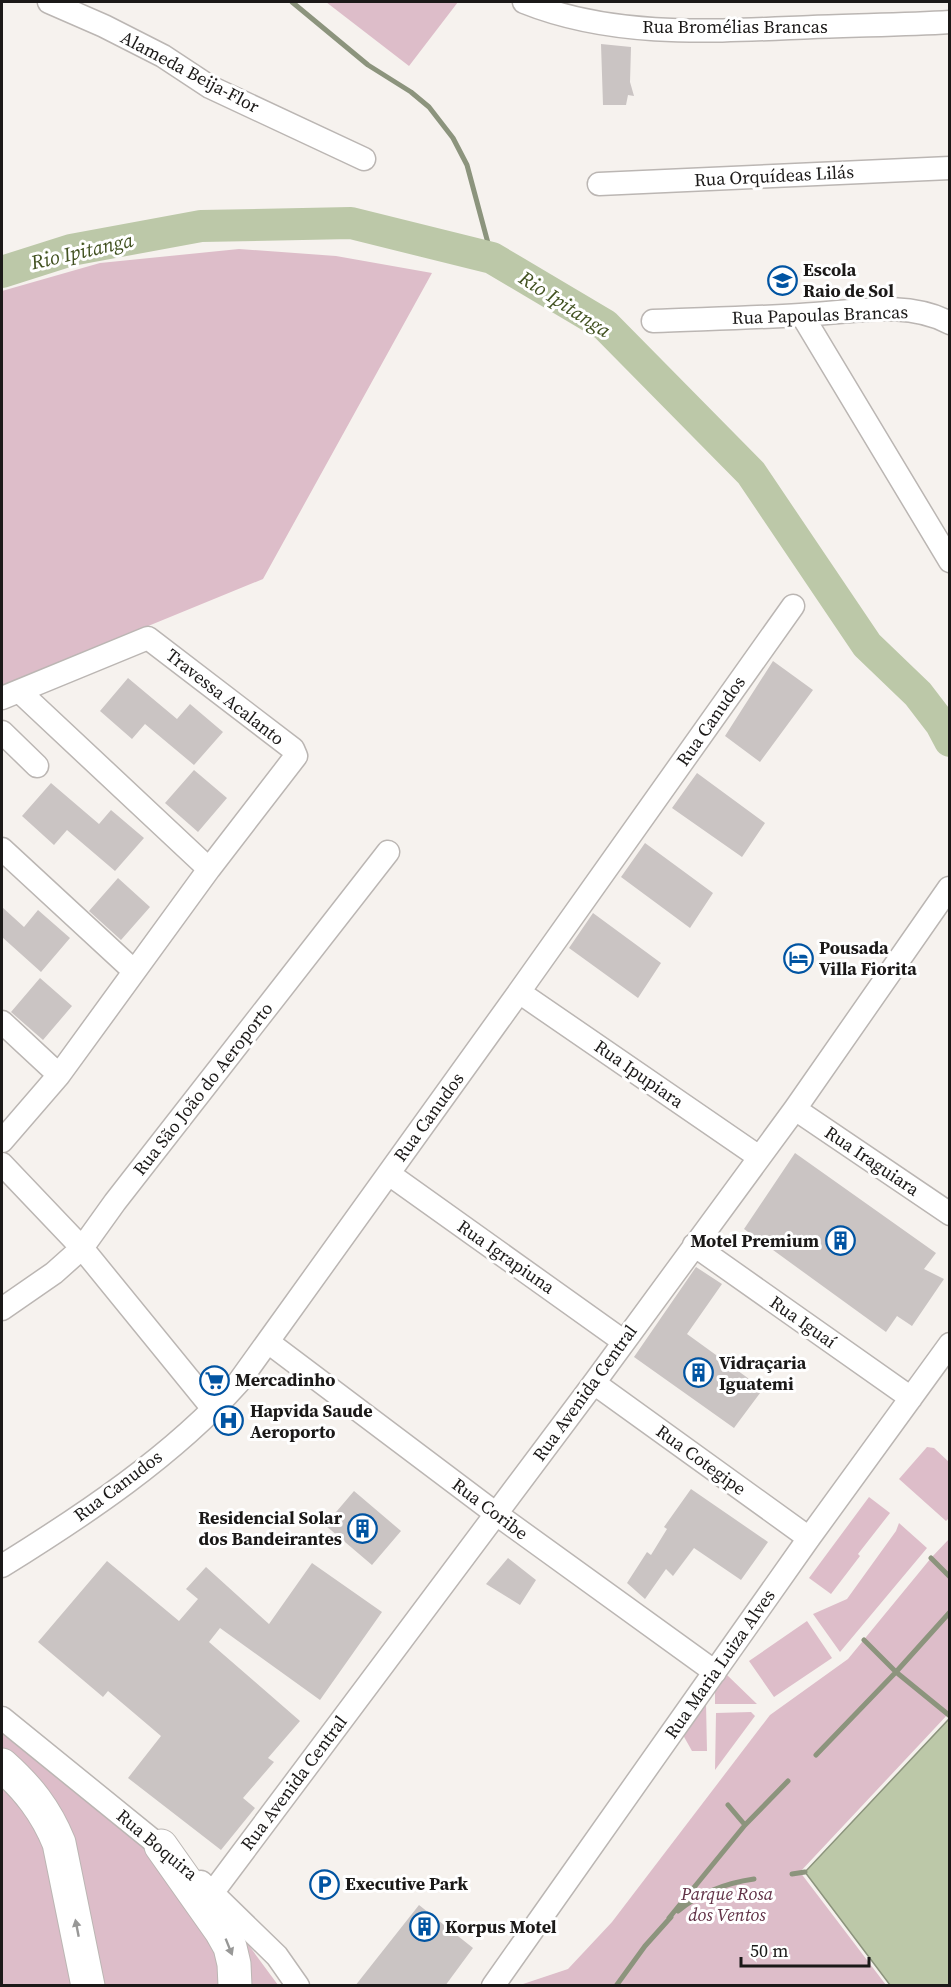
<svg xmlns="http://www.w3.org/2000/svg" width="951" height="1987" font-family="'Source Serif 4',serif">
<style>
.green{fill:#ddbdc9}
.water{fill:#bcc8a8;stroke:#8c947d;stroke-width:1.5}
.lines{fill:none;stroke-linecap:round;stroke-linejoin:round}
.stream{stroke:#8c947d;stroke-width:5}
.river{stroke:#bcc8a8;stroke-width:32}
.building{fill:#cac4c3}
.minor-casing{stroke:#bbb6b3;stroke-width:25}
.highway-casing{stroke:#bbb6b3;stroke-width:35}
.minor{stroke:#fff;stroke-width:22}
.highway{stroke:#fff;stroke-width:33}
.oneway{fill:#989897}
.labels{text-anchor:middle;stroke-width:6;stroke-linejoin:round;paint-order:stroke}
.street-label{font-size:18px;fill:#1b1918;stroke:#fff}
.poi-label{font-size:18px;font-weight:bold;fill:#1b1918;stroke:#fff;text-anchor:start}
.park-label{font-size:18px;font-style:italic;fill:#603045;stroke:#fff}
.water-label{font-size:20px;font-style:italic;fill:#415120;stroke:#fff}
</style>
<rect width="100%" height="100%" fill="#f6f2ee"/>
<!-- green -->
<path class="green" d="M326 2H458L409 66Z
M239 249 336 256 432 273 263 579 2 686V291L100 263Z
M927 1447 934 1448 949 1462V1518L946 1521 899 1479Z
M869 1497 890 1513 858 1554 860 1556 831 1594 809 1578Z
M899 1523 927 1548 840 1652 813 1614 847 1599 896 1531Z
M949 1539V1713L800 1872 886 1985H520L568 1969 612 1922 770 1715 848 1659 931 1558Z
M807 1621 832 1658 774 1697 749 1661Z
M727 1675 757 1704H715V1690Z
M706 1703 707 1751H692L683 1735Z
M751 1712 755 1716 715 1770 716 1713Z
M2 1729 146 1848 214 1936 223 1985H100L75 1861 2 1754Z
M2 1777 40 1822 80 1985H2Z
M239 1932 278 1985H242Z"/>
<!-- water -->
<path class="water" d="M949 1719V1985H890L805 1872Z"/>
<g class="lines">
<!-- stream -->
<path class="stream" d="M292 2 368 65 411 92 429 107 453 138 467 165 492 258
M931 1558 950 1577
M864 1640 896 1672 950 1716
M816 1755 896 1672 950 1612
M728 1805 745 1825
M792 1874 805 1872
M678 1911C700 1893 726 1883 754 1879
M669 1918 745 1825 788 1781
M616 1986 645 1946 671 1917"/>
<!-- river -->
<path class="river" d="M2 272 71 250 201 226 351 223 492 258 605 325 751 473 867 645 918 694 941 724 950 741"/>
</g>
<!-- building -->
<path class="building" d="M601 44 631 47 630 82 634 96 628 95 626 105H603Z
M773 661 813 690 760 762 725 736Z
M128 678 177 719 190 704 223 732 194 765 145 724 132 739 100 711Z
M194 770 227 798 198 832 165 803Z
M697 773 765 823 742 857 672 808Z
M51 783 99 824 111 810 144 838 115 871 67 830 54 845 22 816Z
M645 843 713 893 690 928 621 877Z
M118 878 150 907 121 940 89 911Z
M2 907 24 927 38 910 70 938 41 972 2 937Z
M593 913 661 963 638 998 569 948Z
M40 978 72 1006 43 1040 11 1012Z
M795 1153 936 1253 924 1269 944 1279 912 1326 897 1316 886 1332 744 1229Z
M696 1267 722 1284 687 1334 763 1389 734 1428 634 1357Z
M691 1489 768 1542 741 1580 694 1548 673 1576 666 1569 645 1599 627 1583 647 1552 651 1555 667 1529 664 1527Z
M354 1491 401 1531 372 1565 325 1525Z
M508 1558 536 1580 520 1605 486 1584Z
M107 1561 179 1621 198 1599 186 1589 206 1567 269 1624 312 1563 382 1612 320 1700 220 1628 209 1642 300 1721 268 1758 274 1762 243 1798 255 1808 221 1850 128 1778 161 1736 108 1691 103 1697 38 1642Z
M419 1905 473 1948 445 1986H355Z"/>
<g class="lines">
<defs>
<path id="minor" d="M49 2 104 26 163 56 210 87 364 159
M524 2C616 39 716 31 813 27 858 25 904 25 950 22
M599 184 950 168
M802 315 950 561
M653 321C702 319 751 318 800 315 849 313 905 299 950 323
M19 691 209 869
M2 698 148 638 293 749 296 756 209 869 59 1075 2 1141
M2 732 37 766
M2 849 134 971
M519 992 759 1157
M2 1022 59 1075
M795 1109 950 1214
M2 1164 82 1248 214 1410
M389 1174 623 1341
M694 1245 911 1398
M2 1309 54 1273 82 1248 115 1202 388 852
M268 1342 495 1513 715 1672
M594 1383 809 1538
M2 1566C84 1515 173 1456 238 1383L519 992 793 606
M2 1718 172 1856
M201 1882 277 1956 298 1986
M213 1892 594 1383 795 1109 949 888
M493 1986 809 1538 950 1344"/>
<path id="highway" d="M2 1765C28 1788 46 1811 59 1843L88 1986
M161 1846 221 1931 230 1947 234 1964 235 1986"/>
</defs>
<!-- minor casing -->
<use href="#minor" class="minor-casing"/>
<!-- highway casing -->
<use href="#highway" class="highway-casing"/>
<!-- minor -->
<use href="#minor" class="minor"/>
<!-- highway -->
<use href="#highway" class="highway"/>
</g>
<!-- one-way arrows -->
<defs><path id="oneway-solid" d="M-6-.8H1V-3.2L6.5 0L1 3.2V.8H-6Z" transform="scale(1.5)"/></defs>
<g class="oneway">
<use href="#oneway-solid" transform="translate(77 1928) rotate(-101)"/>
<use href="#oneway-solid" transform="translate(229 1947) rotate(68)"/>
</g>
<!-- icons -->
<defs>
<symbol id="school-ring" viewBox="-11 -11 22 22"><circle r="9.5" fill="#fff" stroke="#0154a2" stroke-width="1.5"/><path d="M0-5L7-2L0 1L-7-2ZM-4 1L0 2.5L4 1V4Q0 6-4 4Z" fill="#0154a2"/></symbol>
<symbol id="hotel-ring" viewBox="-11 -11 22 22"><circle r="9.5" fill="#fff" stroke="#0154a2" stroke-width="1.5"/><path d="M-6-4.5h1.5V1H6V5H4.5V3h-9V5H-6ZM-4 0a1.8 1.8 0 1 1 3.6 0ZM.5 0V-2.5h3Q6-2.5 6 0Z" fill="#0154a2"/></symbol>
<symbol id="building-ring" viewBox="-11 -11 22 22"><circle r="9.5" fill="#fff" stroke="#0154a2" stroke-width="1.5"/><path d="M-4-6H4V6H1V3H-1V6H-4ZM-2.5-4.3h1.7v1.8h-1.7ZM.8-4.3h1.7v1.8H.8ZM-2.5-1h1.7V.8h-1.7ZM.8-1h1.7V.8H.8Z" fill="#0154a2"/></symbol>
<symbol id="supermarket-ring" viewBox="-11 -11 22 22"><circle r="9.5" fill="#fff" stroke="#0154a2" stroke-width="1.5"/><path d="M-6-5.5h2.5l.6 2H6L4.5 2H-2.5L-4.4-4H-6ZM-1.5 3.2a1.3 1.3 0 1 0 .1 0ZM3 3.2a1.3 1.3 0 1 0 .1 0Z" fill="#0154a2"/></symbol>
<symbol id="hospital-ring" viewBox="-11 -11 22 22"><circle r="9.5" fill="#fff" stroke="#0154a2" stroke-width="1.5"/><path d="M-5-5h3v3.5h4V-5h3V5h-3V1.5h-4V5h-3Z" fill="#0154a2"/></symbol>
<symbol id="parking-ring" viewBox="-11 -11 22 22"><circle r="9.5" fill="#fff" stroke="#0154a2" stroke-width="1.5"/><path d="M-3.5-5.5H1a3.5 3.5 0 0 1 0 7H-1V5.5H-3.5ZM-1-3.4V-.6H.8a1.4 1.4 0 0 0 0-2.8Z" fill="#0154a2"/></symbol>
</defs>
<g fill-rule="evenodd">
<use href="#school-ring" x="766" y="264" width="33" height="33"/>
<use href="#hotel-ring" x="782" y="942" width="33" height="33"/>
<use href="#building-ring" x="824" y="1224" width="33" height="33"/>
<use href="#building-ring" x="682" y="1356" width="33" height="33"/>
<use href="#supermarket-ring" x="198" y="1364" width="33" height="33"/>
<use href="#hospital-ring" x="212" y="1404" width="33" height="33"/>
<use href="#building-ring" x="346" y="1512" width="33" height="33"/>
<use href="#parking-ring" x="308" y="1868" width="33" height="33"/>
<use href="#building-ring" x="408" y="1910" width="33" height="33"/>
</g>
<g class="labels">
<!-- street labels -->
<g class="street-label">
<text x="735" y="33">Rua Bromélias Brancas</text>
<text transform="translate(190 72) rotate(28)" y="6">Alameda Beija-Flor</text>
<text transform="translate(774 176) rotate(-3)" y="6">Rua Orquídeas Lilás</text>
<text transform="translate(820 315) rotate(-2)" y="6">Rua Papoulas Brancas</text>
<text transform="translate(225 697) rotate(38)" y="6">Travessa Acalanto</text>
<text transform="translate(711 721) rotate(-55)" y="6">Rua Canudos</text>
<text transform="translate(639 1074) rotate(35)" y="6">Rua Ipupiara</text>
<text transform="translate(203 1089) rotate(-52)" y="6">Rua São João do Aeroporto</text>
<text transform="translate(429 1117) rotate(-54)" y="6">Rua Canudos</text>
<text transform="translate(872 1161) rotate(34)" y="6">Rua Iraguiara</text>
<text transform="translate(506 1257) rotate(35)" y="6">Rua Igrapiuna</text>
<text transform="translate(803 1322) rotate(35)" y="6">Rua Iguaí</text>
<text transform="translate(585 1393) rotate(-54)" y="6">Rua Avenida Central</text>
<text transform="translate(701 1460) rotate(36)" y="6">Rua Cotegipe</text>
<text transform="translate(118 1486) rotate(-37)" y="6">Rua Canudos</text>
<text transform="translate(490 1509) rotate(37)" y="6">Rua Coribe</text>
<text transform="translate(720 1664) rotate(-55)" y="6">Rua Maria Luiza Alves</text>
<text transform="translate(294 1783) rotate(-53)" y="6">Rua Avenida Central</text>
<text transform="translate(157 1845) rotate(40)" y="6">Rua Boquira</text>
</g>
<!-- poi labels -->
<g class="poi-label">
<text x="803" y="276">Escola<tspan x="803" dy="21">Raio de Sol</tspan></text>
<text x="819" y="954">Pousada<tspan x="819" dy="21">Villa Fiorita</tspan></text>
<text x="819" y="1247" text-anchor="end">Motel Premium</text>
<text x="719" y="1369">Vidraçaria<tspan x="719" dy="21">Iguatemi</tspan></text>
<text x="235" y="1386">Mercadinho</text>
<text x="250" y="1417">Hapvida Saude<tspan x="250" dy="21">Aeroporto</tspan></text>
<text x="342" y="1524" text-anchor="end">Residencial Solar<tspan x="342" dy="21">dos Bandeirantes</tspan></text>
<text x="345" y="1890">Executive Park</text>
<text x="445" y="1933">Korpus Motel</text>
</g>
<!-- park labels -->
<g class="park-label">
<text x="727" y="1900">Parque Rosa<tspan x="727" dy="21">dos Ventos</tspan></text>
</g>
<!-- water labels -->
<g class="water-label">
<text transform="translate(82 251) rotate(-13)" y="7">Rio Ipitanga</text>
<text transform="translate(565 304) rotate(33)" y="7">Rio Ipitanga</text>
</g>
</g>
<!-- border -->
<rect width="951" height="1987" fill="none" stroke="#1b1918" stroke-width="6"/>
<!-- scale -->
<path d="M741 1957v9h128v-9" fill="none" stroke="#1b1918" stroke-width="3"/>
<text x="750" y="1957" font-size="18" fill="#1b1918" stroke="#ffffff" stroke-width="4.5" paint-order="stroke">50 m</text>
</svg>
